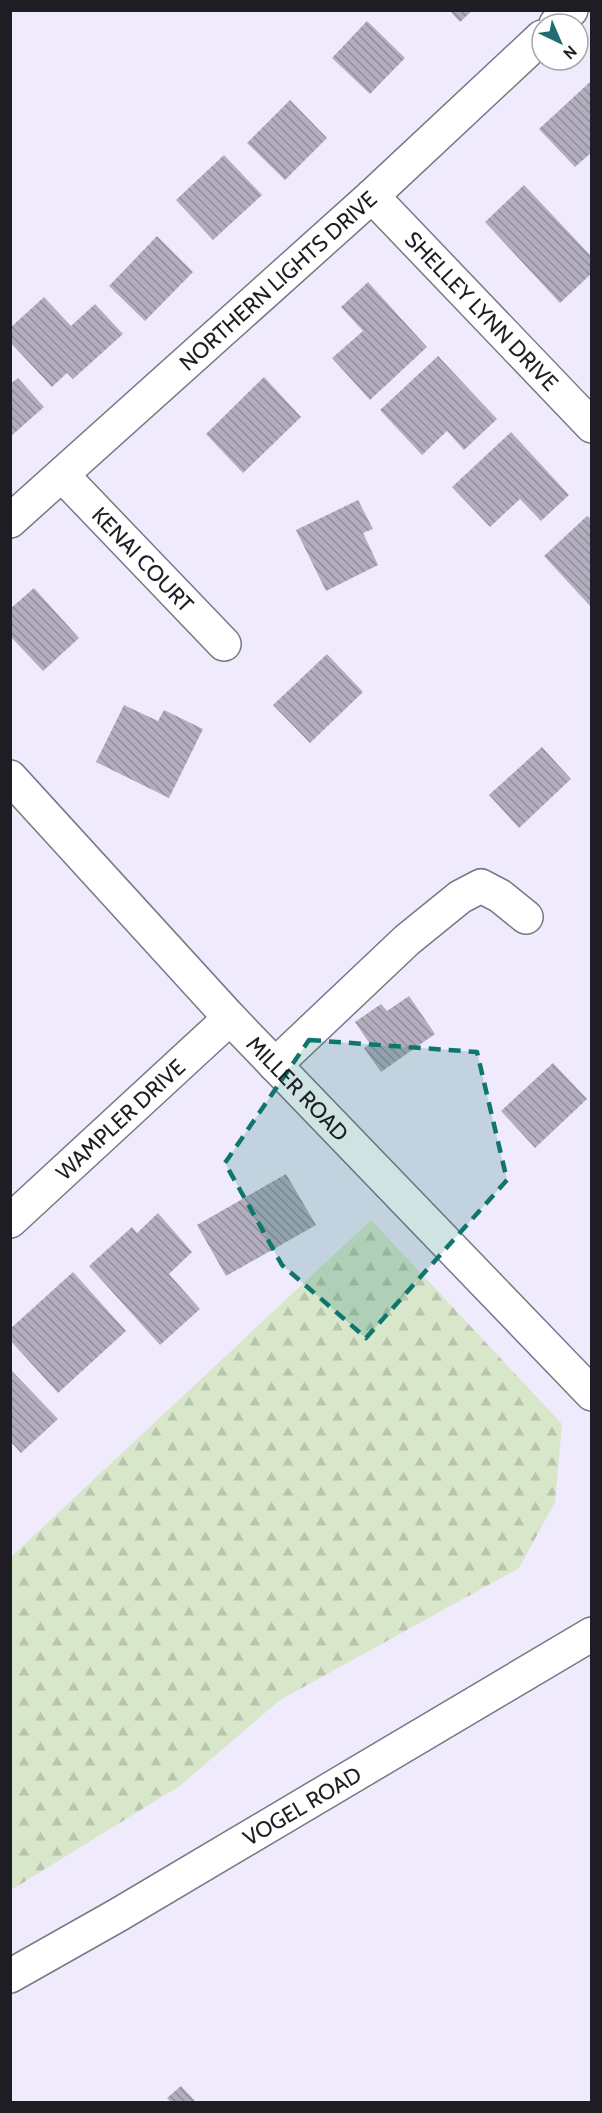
<svg xmlns="http://www.w3.org/2000/svg" width="602" height="2113" font-family="Cabin,sans-serif">
<style>
.forest{fill:url(#forest-firs)}
.building{fill:url(#building-back-hatch)}
.lines{fill:none;stroke-linecap:round;stroke-linejoin:round}
.minor-casing{stroke:#7b7787;stroke-width:36}
.major-casing{stroke:#7b7787;stroke-width:36}
.minor{stroke:#fff;stroke-width:33}
.major{stroke:#fff;stroke-width:33}
.marked{fill:#0f766e;fill-opacity:0.2;stroke:#0f766e;stroke-width:4.5;stroke-dasharray:12 8;stroke-linejoin:round}
.labels{text-anchor:middle;stroke-width:6;stroke-linejoin:round;paint-order:stroke}
.street-label{font-size:22px;fill:#1e1d23;stroke:#fff}
</style>
<defs>
<pattern id="forest-firs" width="22" height="20" patternUnits="userSpaceOnUse" patternTransform="scale(1.5)"><rect width="22" height="20" fill="#d8e6c9"/><path d="M5 1l3.5 6h-7zM16 11l3.5 6h-7z" fill="#b9c5ac"/></pattern>
<pattern id="building-back-hatch" width="6" height="6" patternUnits="userSpaceOnUse" patternTransform="scale(1.5)"><rect width="6" height="6" fill="#b3aebf"/><path d="M-1 5l2 2M0 0l6 6M5-1l2 2" fill="none" stroke="#918d9b"/></pattern>
</defs>
<rect width="100%" height="100%" fill="#efeafc"/>
<!-- forest -->
<path class="forest" d="M371 1220 562 1424 555 1502 519 1568 280 1700 181 1785 11 1890V1557Z"/>
<!-- building -->
<path class="building" d="M449 10H473L460 22Z
M367 21 405 58 370 94 332 58Z
M590 82 592 152 575 167 539 129Z
M290 100 327 138 285 180 247 143Z
M224 155 262 195 213 240 176 200Z
M524 185 592 257V273L560 303 485 222Z
M157 236 193 272 145 321 109 286Z
M368 282 427 347 370 400 332 358 363 331 341 307Z
M44 297 71 326 95 304 123 334 73 379 67 373 52 387 10 342V328Z
M438 356 497 419 464 450 447 431 422 455 380 410Z
M264 377 301 417 243 473 206 434Z
M18 378 44 407 10 437V384Z
M511 432 569 495 541 521 520 499 490 527 452 487Z
M358 500 373 529 363 533 378 565 326 591 296 530Z
M587 516 592 520V608L544 556Z
M34 588 79 638 43 671 10 636V609Z
M327 654 363 692 310 743 273 705Z
M124 705 158 721 164 710 203 729 169 798 96 762Z
M542 747 571 779 519 828 489 795Z
M409 996 435 1034 381 1072 364 1048 370 1044 355 1022 381 1004 387 1011Z
M553 1063 587 1099 535 1148 501 1111Z
M286 1174 316 1225 226 1276 197 1225Z
M158 1213 192 1252 169 1274 200 1309 160 1345 89 1266 132 1227 137 1233Z
M73 1272 126 1331 58 1393 10 1340V1329Z
M10 1369 58 1419 21 1453 10 1441Z
M181 2086 196 2102H171L167 2098Z"/>
<g class="lines">
<defs>
<g id="minor">
<path d="M556 24 571 10"/>
<path id="s1" d="M372 196 592 426"/>
<path id="s2" d="M62 475 224 644"/>
<path id="s3" d="M10 521 372 196 542 37"/>
<path id="s4" d="M10 777 230 1018 592 1394"/>
<path d="M275 1065 407 940 460 897 481 886 500 896 526 917"/>
<path id="s5" d="M10 1221 230 1018"/>
</g>
<g id="major">
<path id="s6" d="M10 1976 118 1915 592 1634"/>
</g>
</defs>
<!-- minor casing -->
<use href="#minor" class="minor-casing"/>
<!-- major casing -->
<use href="#major" class="major-casing"/>
<!-- minor -->
<use href="#minor" class="minor"/>
<!-- major -->
<use href="#major" class="major"/>
</g>
<!-- marked area -->
<path class="marked" d="M309 1040 477 1052 507 1180 366 1338 282 1265 225 1163Z"/>
<g class="labels">
<!-- street labels -->
<g class="street-label">
<text dy="8" stroke="none"><textPath href="#s3" startOffset="360">NORTHERN LIGHTS DRIVE</textPath></text>
<text dy="8" stroke="none"><textPath href="#s1" startOffset="159">SHELLEY LYNN DRIVE</textPath></text>
<text dy="8" stroke="none"><textPath href="#s2" startOffset="117">KENAI COURT</textPath></text>
<text dy="8" stroke="none"><textPath href="#s4" startOffset="424">MILLER ROAD</textPath></text>
<text dy="8" stroke="none"><textPath href="#s5" startOffset="150">WAMPLER DRIVE</textPath></text>
<text dy="8" stroke="none"><textPath href="#s6" startOffset="338">VOGEL ROAD</textPath></text>
</g>
</g>
<!-- border -->
<rect width="602" height="2113" fill="none" stroke="#1e1d23" stroke-width="24"/>
<!-- north arrow -->
<g transform="translate(560 42) rotate(136)"><circle r="28" fill="#ffffff" stroke="#a5a5a7" stroke-width="1.5"/>
<path d="M0-4.5L10 22L0 15L-10 22Z" fill="#206c70"/>
<text y="-9" font-size="16" font-weight="bold" text-anchor="middle" fill="#1e1d23">N</text>
</g>
</svg>
